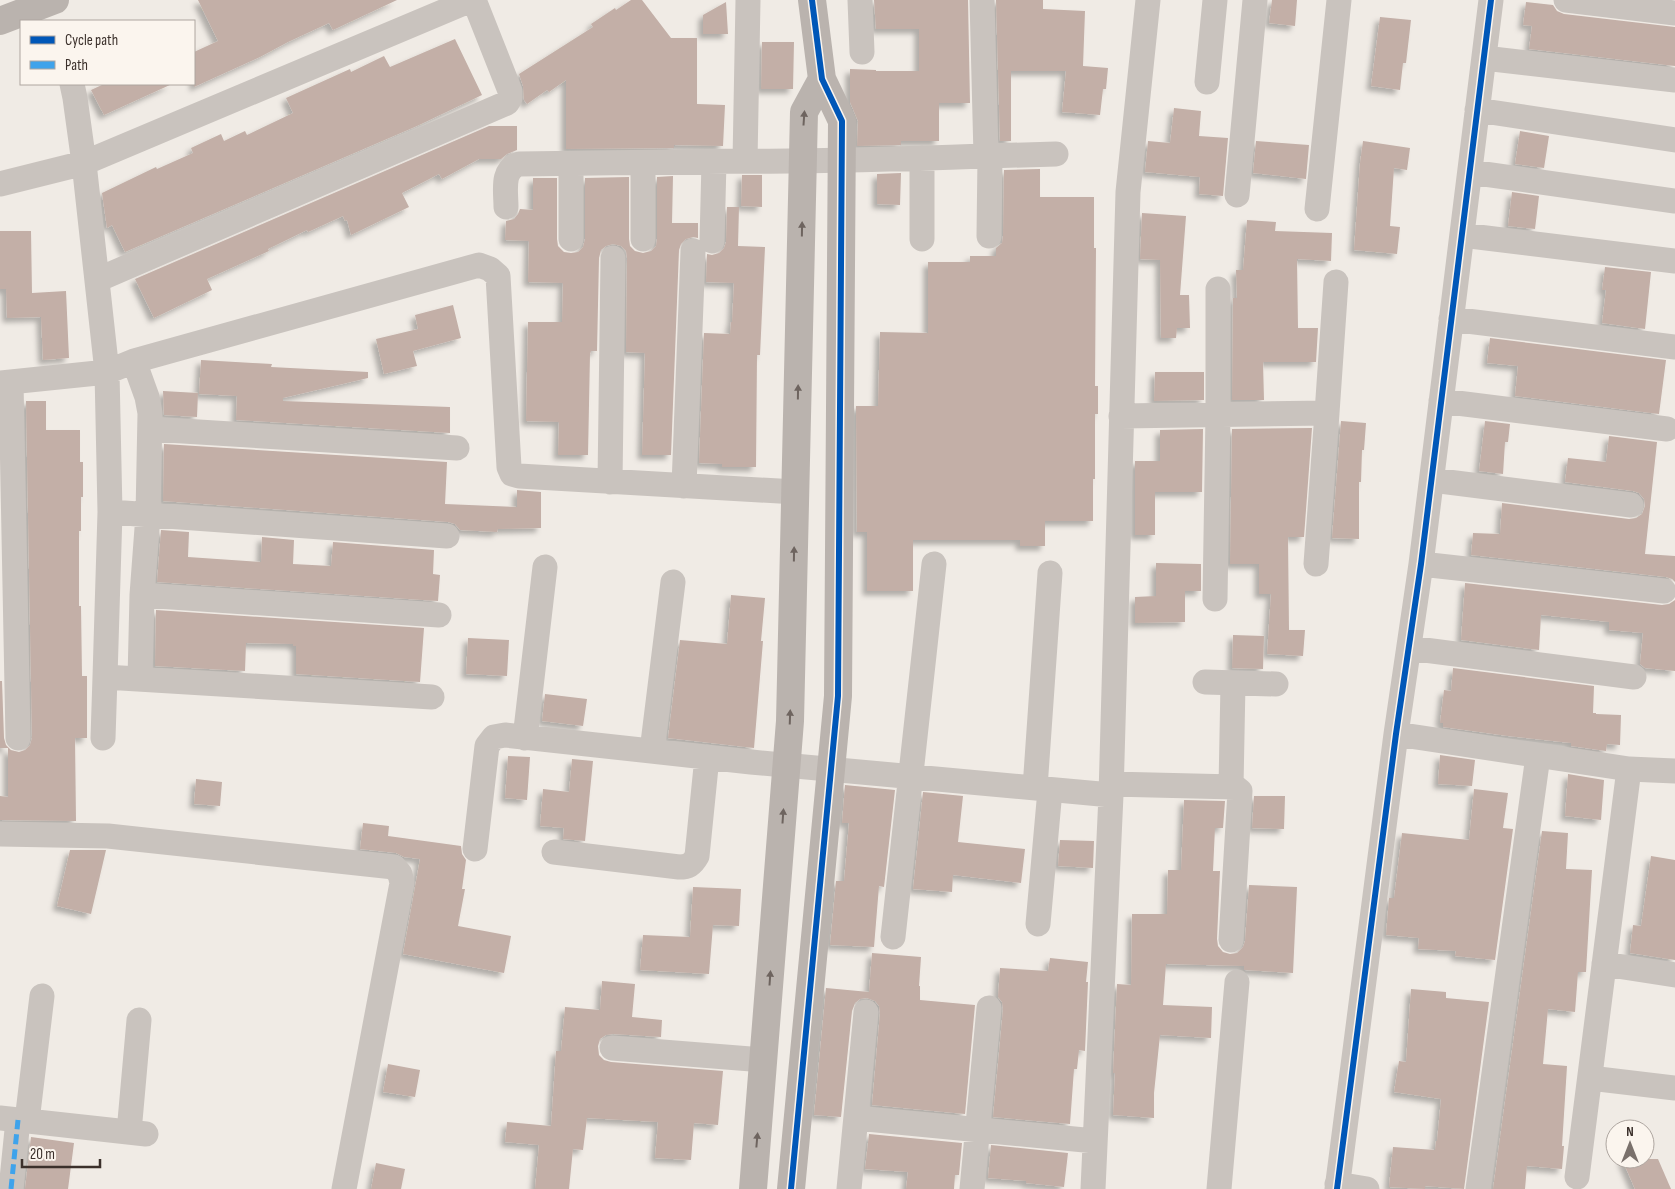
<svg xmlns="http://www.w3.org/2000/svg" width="1675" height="1189" font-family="'Sofia Sans Condensed',sans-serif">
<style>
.building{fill:#c3afa7;filter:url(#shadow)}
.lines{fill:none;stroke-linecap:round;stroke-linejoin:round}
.street{stroke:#c9c3be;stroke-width:25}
.secondary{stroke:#bab3ae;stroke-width:28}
.quiet{stroke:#3fa3eb;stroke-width:5;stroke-dasharray:10 5;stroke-linecap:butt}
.cycleway-casing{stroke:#fbf5ee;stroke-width:9}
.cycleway{stroke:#0057b8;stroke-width:6}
.oneway{fill:#6e645f}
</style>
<defs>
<filter id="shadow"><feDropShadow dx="-4.5" dy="4.5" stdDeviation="2.5" flood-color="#0004"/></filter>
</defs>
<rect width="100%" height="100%" fill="#f0ebe5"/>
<!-- building -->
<path class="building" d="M198 0H397L333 30 329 23 288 42 260 57 194 87V52L218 41Z
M631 0H642L671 38H697V104L725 105 723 146 674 145V148L566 149V80L549 92 547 90 527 104 524 100 523 86 519 74 593 27 591 24 615 8 616 10Z
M874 0H968L970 103H939V141H901V145L857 146 858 121 850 102V69L876 70V71H919V29H876Z
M996 0H1043V9L1085 11 1083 66 1108 68 1106 89H1103L1100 115 1062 112 1066 71H1011V141H1000Z
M1272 0H1297L1295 26 1269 23Z
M726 2 728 34H703V15Z
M1526 2 1553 5 1557 11 1564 14 1675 27V66L1529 49 1532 26 1523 25Z
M1380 17 1411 20 1406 63H1403L1400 90 1371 86Z
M455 39 482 95 417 126 125 252 112 225 107 228 102 193 156 167 157 169 193 153 191 148 221 134 224 141 245 131 247 135 293 113 286 98 350 69 351 72 384 56 390 67Z
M762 42H794L793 89H761Z
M104 84H172L104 115 91 90Z
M1174 108 1201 111 1199 136 1228 138 1223 196 1199 194 1200 177 1145 172 1148 141 1170 143Z
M489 126H517V150L507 154 501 159H479L442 179 439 174 402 193 409 207 351 235 347 220 345 221 343 216 308 232 307 230 268 249 269 251 207 279 212 290 154 318 135 279Z
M1520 131 1549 136 1544 168 1515 164Z
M1256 141 1309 145 1306 179 1253 173Z
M1363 141 1410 148 1407 170 1394 168 1390 226 1400 227 1397 254 1354 250 1360 163Z
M1040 169V197H1094V248H1096L1095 386H1098V414H1095V479H1093V521H1045V546H1020V540H913V591H867V532H857L856 406H878L880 332 928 333V262H970V256H996V248L1002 243 1003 236 1004 170Z
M901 173 900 205 877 204V174Z
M742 175H762V207L741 206Z
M673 176 672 223H698V238L693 237 686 239 681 244 679 250 671 455H642L645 353 626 352 627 258 626 251 621 246 613 244 606 246 601 250 599 258 597 351H591L590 354 588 455H558L559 422 526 421 528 322H562L563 283 528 282 529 241 505 240 506 221 514 219 518 214 520 209 533 210V178H557V239L558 246 564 252 571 253 578 252 583 247 585 239V178L629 177V239L630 246 635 251 643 253 651 251 656 246 657 239V177Z
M1512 192 1539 196 1535 229 1508 226Z
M727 207H739L738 246 765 247 760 355H757L756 467H722V464L699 463 704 333 730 334 731 322H732L734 283 706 282 707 254 712 255 719 253 724 248 726 242Z
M1142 213 1186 216 1180 295H1189L1190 328H1177L1176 338H1161L1160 260 1140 259Z
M1247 220 1276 222 1275 231 1332 233 1331 261 1297 259 1298 328H1318L1316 362H1263L1264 400H1232L1233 298H1237L1236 270H1243Z
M0 231H31L32 293 66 291 69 358 43 360 41 317 7 318 6 289H0Z
M1605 267 1651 272 1645 329 1602 323 1606 290H1602Z
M453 305 461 338 413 351 417 366 384 374 376 339 418 329 415 315Z
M1490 338 1666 360 1659 414 1515 396 1518 366 1487 363Z
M201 360 272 364 271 367 368 372V378L283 398V401L450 407V433L236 420 237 396 199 394Z
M1155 372H1204V400L1154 401Z
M163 391 198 393 197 417 164 415Z
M26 401H46V430H80V462H83V497H81V531H79V606H81L82 676H87V738H75L76 821 0 820V796L8 797V748H0V681H2L4 738 6 745 11 750 19 752 25 750 30 745 32 738Z
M1341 421 1366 423 1364 450H1362L1361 482H1359V539L1332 538Z
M1485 421 1510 424 1508 442H1505L1503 474 1479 471Z
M1312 428 1304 537H1288L1289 630H1305L1303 656 1267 654 1271 594H1259V564H1230L1232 429Z
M1203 429 1202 492H1155V535H1135V461H1160V430Z
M1609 436 1657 442 1645 554 1675 556V582L1672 579 1666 577 1471 555 1473 533 1500 534 1502 503 1629 519 1636 518 1642 514 1645 506 1644 499 1639 493 1633 491 1565 482 1568 458 1606 462Z
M164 444 447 462 445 504 517 507V490L541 492V528L498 529 497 532 460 530 455 524 448 522 163 501Z
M161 530 189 532 188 557 261 562 262 537 294 540 293 564 331 566 333 542 434 550 433 574 440 575 438 601 157 582Z
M1156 563 1201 564V591H1185V622L1135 623V597L1156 596Z
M1465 583 1662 605 1669 604 1675 600V671L1645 668 1640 664 1643 633 1609 630V622L1541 615 1539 650 1461 640Z
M731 595 765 598 761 641H763L754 748 668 738 680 640 727 644Z
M156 610 424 628 420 682 296 674V646H293V644L246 643 245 671 155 666Z
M1233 635 1264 636 1263 669 1232 668Z
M468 638 509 640 507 676 466 674Z
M1453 668 1594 686 1593 713H1596V714L1621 715 1620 745 1607 744 1606 751 1571 746V743L1508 736 1443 727V723H1440L1444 690 1451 691Z
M545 694 587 699 583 726 542 721Z
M1440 755 1475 760 1472 786 1438 784Z
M508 756 530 757 527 800 505 798Z
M572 759 593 761 585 841 563 839 564 828 540 826 543 789 569 792Z
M1568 774 1604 780 1601 820 1565 816Z
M196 779 222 782 220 806 194 804Z
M845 785 895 790 884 887 879 886 874 947 830 945 836 881H844L849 823H842Z
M1474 789 1508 793 1503 828 1513 829 1495 960 1455 956 1456 951 1418 949 1419 938 1386 935 1389 898H1394L1402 833 1469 840Z
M923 792 963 796 958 842 1025 849 1021 883 953 875 952 892 913 889Z
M1254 796H1285L1284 829 1252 828Z
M1184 800 1225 801 1223 828H1215L1213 871H1220L1217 939 1218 946 1223 952 1230 954 1237 953 1243 947 1245 941 1249 885 1297 887 1293 973 1245 970H1244V966L1166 964 1163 1005 1212 1007 1211 1038 1160 1035 1154 1093V1118L1113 1115 1115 1073H1113L1117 984 1131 985 1132 914H1167L1168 870H1181Z
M363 823 389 826 388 836 461 846 462 854 466 860 462 889H465L458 926 511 936 504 973 403 954 420 859 404 857 396 853 360 849Z
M1542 831 1568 833 1566 869 1592 870 1586 972H1578L1575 1012 1548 1009 1543 1064 1567 1066 1562 1146H1564L1562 1169 1527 1166 1525 1189H1493Z
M1060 840 1094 841 1093 868 1058 866Z
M70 850H106L91 914 57 906Z
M1651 856 1675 860V960L1630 953 1633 925 1641 926Z
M693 887 741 889 739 926 713 925 709 974 640 970 643 935 690 937Z
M872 953 921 957 919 986H920V1000L975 1005 965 1114 872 1105 880 1013 879 1006 875 1001 867 998 860 999 855 1003 852 1011 841 1117 814 1115 826 988 869 992Z
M1050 958 1088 962 1086 982H1088L1085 1051 1079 1050 1077 1069H1074L1070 1124 993 1117 1003 1009 1002 1002 998 997 1000 968 1048 971Z
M602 981 635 984 632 1017 662 1020 661 1037 613 1034 606 1035 600 1039 598 1046 599 1055 604 1060 611 1062 723 1071 718 1125 694 1123 691 1160 655 1158 658 1122 587 1118 583 1150 573 1149 569 1189H535L539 1145 505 1142 507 1122 551 1126 556 1051H561L565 1007 600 1010Z
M1411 989 1446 992V998L1489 1002 1464 1189 1425 1186V1189L1389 1187 1393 1147 1435 1150 1436 1141H1437L1441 1099 1394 1092 1399 1061 1406 1062Z
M388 1064 420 1070 415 1097 383 1092Z
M869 1134 962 1143 959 1175H955L954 1189H906L908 1172 865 1169Z
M31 1137 74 1143 68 1189H25Z
M991 1145 1068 1153 1064 1187 1026 1183V1181L988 1178Z
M1622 1159H1658L1671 1189H1635Z
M376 1163 405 1169 401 1189H371Z"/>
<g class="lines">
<!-- street -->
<path class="street" d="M748 0 745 161C825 162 905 159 986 156L982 0
M860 0 862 52
M1566 0 1675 13
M1484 58 1675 80
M1207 82 1215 0
M72 84 75 98 84 163 107 372 110 512 105 677 432 697
M1477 110 1675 140
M986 156 1056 154
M571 164V239
M1470 172 1675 201
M0 184 84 163 471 0
M1237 195 1255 0
M506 207C506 191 501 170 519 164L745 161
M1317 209 1339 0
M1462 235 1675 261
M989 236 990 156
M643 239V163
M922 239V158
M712 241 714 162
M97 280 507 103 510 98V91L474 0
M1451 319 1675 347
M134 361 147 397 150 413 148 515 142 595 140 679
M11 382 18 738
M0 383 107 372 134 361 479 265 490 269 498 276 509 467 512 474 519 476 796 492
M1441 401 1667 429
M1327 413 1336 282
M1121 416 1327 413 1316 564
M150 429 457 448
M1432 480 1631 505
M610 482 613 258
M684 486 693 251
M110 512 447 536
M1421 564 1664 591
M142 595 439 615
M1215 599 1218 414V289
M1409 648 1634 677
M1205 682 1276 684
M1396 734 1629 769 1577 1177
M103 738 105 677
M525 738 545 567
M652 751 673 582
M1629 769 1675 771
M1111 784 1235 787 1240 791 1231 940
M1231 787 1233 683
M1035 788 1050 573
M0 834 108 836 394 867 400 874 402 883 344 1189
M475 849 487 746 494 737 505 735 751 762 1111 795
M554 852 679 867C688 867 692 865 697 856L707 757
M1038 924 1050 790
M893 937 934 564
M1604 964 1675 975
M612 1048 764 1060
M1590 1078 1675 1088
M0 1118 146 1134
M856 1118 1095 1141
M27 1121 42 996
M129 1132 139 1020
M1337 1184 1367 1189
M11 1189 18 1120
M849 1189 866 1012
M972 1189 989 1008
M1093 1189 1111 795 1128 192 1148 0
M1219 1189 1237 982
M1337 1189 1396 734 1421 564 1491 0
M1478 1189 1538 756"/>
<!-- secondary -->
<path class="secondary" d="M0 21 55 0
M753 1189 790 721 804 112 822 79
M791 1189 838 696 842 121 822 79 812 0"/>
<!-- quiet -->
<path class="quiet" d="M11 1189 18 1120"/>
<defs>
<path id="cycleway" d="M791 1189 838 696 842 121 822 79 812 0
M1337 1189 1396 734 1421 564 1491 0"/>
</defs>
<!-- cycleway casing -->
<use href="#cycleway" class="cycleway-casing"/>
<!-- cycleway -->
<use href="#cycleway" class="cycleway"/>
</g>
<!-- one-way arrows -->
<defs><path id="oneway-solid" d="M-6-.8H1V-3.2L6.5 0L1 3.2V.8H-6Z" transform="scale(1.25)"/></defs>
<g class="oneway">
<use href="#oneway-solid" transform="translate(804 118) rotate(-86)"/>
<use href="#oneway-solid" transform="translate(802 229) rotate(-89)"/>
<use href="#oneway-solid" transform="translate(798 392) rotate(-89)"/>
<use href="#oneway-solid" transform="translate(794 554) rotate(-89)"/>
<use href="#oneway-solid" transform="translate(790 717) rotate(-88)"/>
<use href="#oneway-solid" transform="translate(783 816) rotate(-86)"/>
<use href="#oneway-solid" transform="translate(770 978) rotate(-86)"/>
<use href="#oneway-solid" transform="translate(757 1140) rotate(-85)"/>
</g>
<!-- legend -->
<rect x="20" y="20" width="175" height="65" fill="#fbf5ee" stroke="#aea6a0"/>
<rect x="30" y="36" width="25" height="8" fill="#0057b8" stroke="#aea6a0"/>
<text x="65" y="45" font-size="15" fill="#3b302b">Cycle path</text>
<rect x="30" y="61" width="25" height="8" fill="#3fa3eb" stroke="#aea6a0"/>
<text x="65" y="70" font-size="15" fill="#3b302b">Path</text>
<!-- north arrow -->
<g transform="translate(1630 1144)"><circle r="24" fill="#fbf5ee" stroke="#aea6a0"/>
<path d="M0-4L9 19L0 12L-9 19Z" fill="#7a716c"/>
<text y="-8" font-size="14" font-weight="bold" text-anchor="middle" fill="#3b302b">N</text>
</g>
<!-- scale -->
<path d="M22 1159v8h78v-8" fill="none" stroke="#3b302b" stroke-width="2.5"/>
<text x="30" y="1159" font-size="15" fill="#3b302b" stroke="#fbf5ee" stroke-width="4" paint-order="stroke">20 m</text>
</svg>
